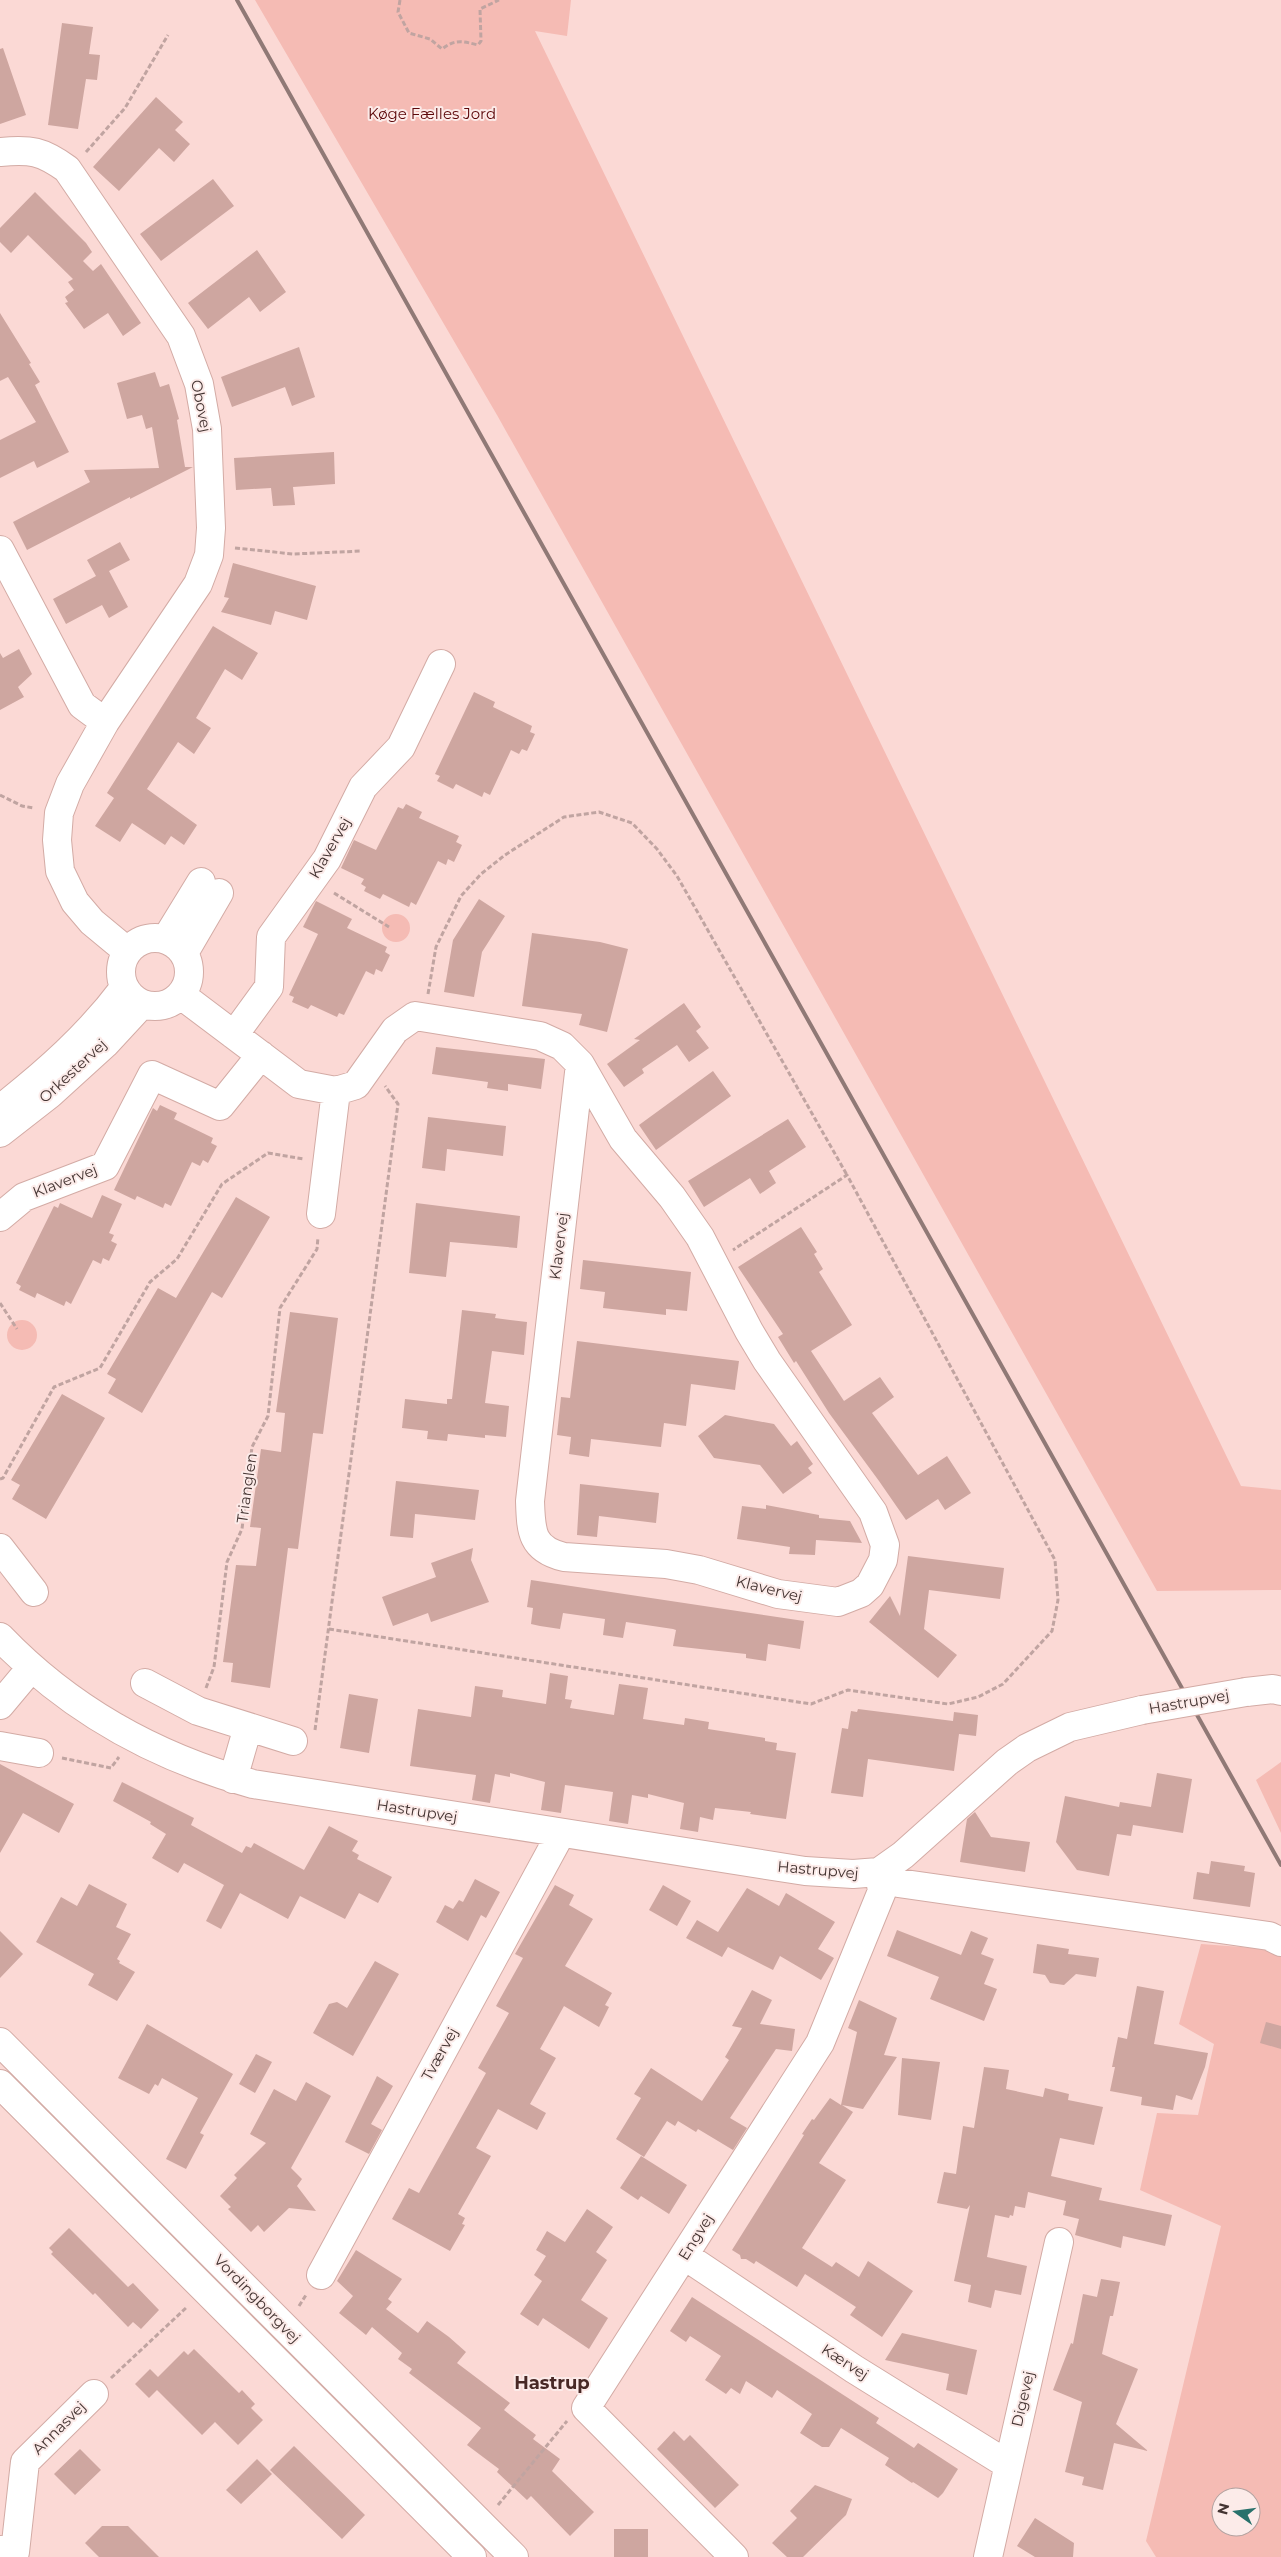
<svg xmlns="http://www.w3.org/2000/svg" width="1281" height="2557" font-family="Montserrat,sans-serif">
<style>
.green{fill:#f5bbb4;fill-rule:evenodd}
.building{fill:#cea6a0}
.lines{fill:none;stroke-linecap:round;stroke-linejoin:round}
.minor-casing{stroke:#d3aba5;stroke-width:30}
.major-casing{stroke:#d3aba5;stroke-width:30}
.path{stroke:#c0a4a1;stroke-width:3;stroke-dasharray:5 2.5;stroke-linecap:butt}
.minor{stroke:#fff;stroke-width:28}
.major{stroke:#fff;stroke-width:28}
.rail{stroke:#907976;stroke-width:4}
.minor-bridge-casing{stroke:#d3aba5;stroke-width:30;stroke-linecap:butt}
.minor-bridge{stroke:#fff;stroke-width:28}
.labels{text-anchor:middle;stroke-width:4;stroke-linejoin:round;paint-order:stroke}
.park-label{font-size:15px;fill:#5c0709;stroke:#fcebe9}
.street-label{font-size:15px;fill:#443432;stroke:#fcebe9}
.quarter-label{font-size:18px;font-weight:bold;fill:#482825;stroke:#fcebe9}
</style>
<rect width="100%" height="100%" fill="#fbd9d5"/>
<!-- green -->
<path class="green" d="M255 0H571L567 36 535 31 1241 1486 1281 1490V1590L1157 1591 497 415Z
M382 928a14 14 0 1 1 28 0a14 14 0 1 1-28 0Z
M7 1335a15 15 0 1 1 30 0a15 15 0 1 1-30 0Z
M1281 1762V1833L1256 1780Z
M1201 1944 1281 1950V2557H1156L1146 2541 1221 2226 1140 2190 1157 2113 1198 2115 1214 2044 1179 2024ZM1221 2497H1251V2527H1221Z"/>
<!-- building -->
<path class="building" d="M62 23 93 27 89 54 100 55 97 80 86 79 78 129 48 125Z
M3 48 26 115 0 124V49Z
M156 97 183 122 175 130 190 144 174 162 159 148 119 191 93 167Z
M213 179 234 206 161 261 140 234Z
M35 192 86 243 92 252 83 261 93 271 101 264 141 323 123 336 108 313 84 329 65 303 68 302 65 297 74 290 68 282 73 279 28 235 11 253 0 242V228Z
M257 250 286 292 260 312 249 297 208 329 188 303Z
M0 313 31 363 29 364 40 382 35 385 69 452 37 468 34 461 0 478V440L36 422 8 377 0 381Z
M299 347 315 397 292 406 285 387 232 407 221 377Z
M155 372 160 387 169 384 179 419 177 420 185 467H193L130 499V497L27 550 13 522 90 482 84 470 159 468 152 427 146 429 142 415 127 419 117 383Z
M334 452 335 484 293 487 295 505 273 506 271 488 236 490 234 458Z
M120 542 130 560 109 571 128 607 109 618 102 605 66 624 53 599 96 576 87 560Z
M233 563 316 586 307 620 275 611 271 625 221 612 229 598 224 597Z
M213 626 258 653 242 680 225 669 196 718 211 728 194 754 178 742 147 789 197 825 184 845 171 836 165 845 132 823 120 842 95 826 114 798 107 793Z
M19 649 32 674 18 687 24 697 0 710V653L3 658Z
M474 692 495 702 493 707 532 726 530 732 535 734 527 751 522 749 519 754 511 750 490 795 484 792 482 797 456 784 453 789 437 781 440 776 435 774Z
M406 804 422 812 419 818 459 836 456 842 462 845 454 862 448 859 446 865 438 861 416 905 411 902 409 907 383 894 380 899 364 891 366 887 361 884 364 879 341 868 354 840 376 850 398 807 403 809Z
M479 899 505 916 482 952 474 997 444 992 453 940Z
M316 901 352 919 347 928 387 947 385 952 390 955 382 972 376 969 374 975 366 971 344 1015 339 1013 337 1017 311 1005 308 1009 292 1002 294 997 289 995 318 934 303 927Z
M532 933 600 942 628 949 607 1032 579 1025 582 1014 522 1006Z
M684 1003 701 1027 696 1031 709 1048 689 1062 677 1045 642 1069 644 1073 624 1087 607 1064 640 1040 634 1039Z
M436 1047 545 1059 541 1089 508 1084V1091L487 1088 488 1082 432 1074Z
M713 1071 731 1096 656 1150 639 1125Z
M160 1105 177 1113 174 1119 213 1138 211 1143 217 1146 208 1163 203 1160 200 1166 192 1162 171 1206 165 1203 163 1208 137 1196 135 1200 114 1190 153 1108 157 1111Z
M428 1117 506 1126 503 1156 447 1149 445 1171 422 1168Z
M788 1119 806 1147 769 1171 776 1183 760 1194 750 1178 704 1207 688 1181Z
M102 1195 122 1204 109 1233 114 1235 111 1241 117 1244 109 1261 103 1258 101 1264 93 1260 71 1304 66 1301 64 1306 37 1293 35 1298 19 1290 21 1286 16 1283 54 1206 58 1208 60 1203 92 1218Z
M236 1197 270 1217 222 1298 212 1292 142 1413 108 1393 116 1379 107 1374 158 1288 176 1298Z
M416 1203 520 1216 517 1248 450 1242 446 1277 409 1273Z
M801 1227 817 1252 814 1254 823 1269 819 1272 852 1325 811 1351 844 1401 880 1377 894 1397 872 1413 918 1475 947 1456 971 1493 945 1510 938 1499 906 1520 879 1481 829 1413 796 1361 794 1363 778 1337 783 1334 738 1267Z
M583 1260 691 1272 687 1311 666 1309V1315L603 1308 605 1292 580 1289Z
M462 1310 496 1314 495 1318 527 1322 524 1355 492 1351 485 1403 509 1406 506 1437 485 1435V1438L448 1434 447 1441 427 1439 428 1431 402 1428 405 1399 447 1404V1399H452Z
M290 1312 338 1318 323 1434 313 1433 298 1549 288 1548 270 1688 231 1682 233 1663 223 1662 236 1565 256 1566 261 1528 250 1527 261 1449 281 1452 285 1413 276 1412Z
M577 1341 739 1361 735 1390 691 1384 686 1426 664 1423 661 1447 591 1439 589 1457 569 1454 571 1437 557 1435 561 1397 570 1398Z
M62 1394 105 1418 46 1519 12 1499 20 1485 11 1480Z
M725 1415 774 1424 791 1446 797 1441 813 1464 808 1468 812 1473 783 1494 760 1465 714 1458 698 1436Z
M396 1481 479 1490 475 1520 415 1514 413 1538 390 1536Z
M580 1484 659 1493 656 1523 599 1516 597 1537 577 1535Z
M766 1505 819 1515V1518L850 1521 862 1543 816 1540 815 1555 789 1554 790 1547 737 1539 742 1506 766 1509Z
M473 1548 471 1560 489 1602 431 1622 428 1613 393 1626 382 1597 436 1577 431 1563Z
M908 1556 1004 1568 1000 1599 929 1590 924 1629 957 1655 938 1678 869 1622 890 1596 900 1616Z
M531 1580 804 1621 800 1649 768 1644 766 1661 746 1658V1654L673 1646 676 1630 673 1629 626 1622 623 1638 603 1635 605 1619 563 1613 560 1629 540 1626 531 1624 533 1608 527 1607Z
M550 1673 568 1676 565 1699 572 1700 570 1708 614 1715 619 1684 648 1688 643 1719 684 1725 685 1718 709 1722 708 1729 765 1738V1741L777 1743 776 1750 796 1753 786 1819 750 1814 751 1812 715 1808 713 1820 700 1817 698 1832 680 1829 684 1803 648 1794V1798L632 1795 628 1824 609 1821 613 1792 565 1785 561 1813 541 1810 545 1782 510 1773V1777L495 1774 490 1803 472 1800 476 1775 410 1766 418 1709 471 1717 475 1686 503 1690 502 1697 546 1704Z
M349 1694 378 1699 369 1753 340 1748Z
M858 1709 953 1721 954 1712 978 1715 976 1736 959 1734 954 1771 868 1759 863 1797 831 1793 842 1728 848 1729 851 1711 857 1712Z
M0 1764 74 1804 59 1833 23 1813 0 1853Z
M1157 1773 1192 1779 1183 1833 1133 1825 1131 1836 1117 1834 1109 1876 1077 1870 1056 1842 1065 1796 1119 1807 1120 1802 1151 1807Z
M122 1782 194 1818 191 1825 242 1853 246 1846 251 1848 254 1843 304 1870 329 1826 358 1841 352 1851 359 1855 357 1859 392 1877 378 1903 359 1893 345 1919 300 1896 288 1919 240 1893 221 1929 206 1921 224 1885 184 1863 178 1873 152 1858 166 1834 150 1824 151 1822 113 1801Z
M975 1812 991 1837 1030 1842 1025 1872 960 1862 967 1819Z
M1211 1861 1245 1866 1244 1871 1255 1873 1250 1907 1193 1899 1197 1872 1209 1874Z
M475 1879 500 1892 486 1918 481 1915 468 1941 436 1922 445 1905 453 1909 459 1900 463 1902Z
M89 1884 127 1904 116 1927 131 1934 117 1959 120 1961 119 1963 135 1972 117 2001 88 1985 94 1974 36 1942 61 1897 77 1906Z
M555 1885 574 1895 569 1905 593 1919 565 1966 612 1993 605 2005 609 2007 599 2027 564 2006 540 2049 556 2058 530 2104 546 2113 537 2130 498 2109 476 2148 491 2156 458 2214 465 2218 462 2224 465 2225 450 2251 392 2219 409 2188 419 2193 486 2073 478 2068 509 2013 496 2006 523 1958 515 1954Z
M663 1885 691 1901 677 1926 649 1910Z
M747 1888 779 1906 786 1893 835 1922 818 1949 834 1958 821 1980 780 1956 773 1970 728 1947 722 1957 686 1938 697 1920 718 1932Z
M897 1930 961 1955 971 1931 988 1938 981 1954 994 1959 984 1984 997 1989 984 2021 930 1999 939 1977 887 1956Z
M0 1931 23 1954 0 1978Z
M1037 1944 1069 1949 1068 1954 1099 1958 1096 1977 1076 1974 1064 1985 1050 1983 1045 1975 1033 1973Z
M375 1961 399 1974 353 2056 313 2033 329 2004 337 2002 347 2008Z
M1137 1986 1164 1991 1154 2044 1208 2053 1205 2067 1192 2100 1176 2095 1173 2110 1141 2105 1142 2097 1110 2091 1115 2067H1112L1118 2037 1127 2039Z
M752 1990 772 2000 760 2024 795 2029 792 2051 776 2049 730 2118 747 2128 733 2150 698 2129 696 2132 678 2121 675 2126 667 2121 644 2157 616 2139 641 2098 634 2094 651 2068 702 2101 729 2060 725 2057 742 2028 732 2026Z
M859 2000 897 2018 884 2055 897 2057 863 2109 842 2105 853 2112 819 2163 846 2180 802 2248 832 2267 836 2262 859 2277 868 2261 913 2291 882 2337 850 2315 856 2307 805 2274 797 2287 756 2261 754 2264 746 2259H741L740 2255 732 2250 804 2135 802 2134 812 2119 814 2120 830 2098 841 2105 857 2032 848 2028Z
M1266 2022 1281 2026V2049L1260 2043Z
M147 2024 233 2074 200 2133 204 2135 186 2169 166 2159 198 2098 162 2078 158 2086 155 2084 149 2094 118 2078Z
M256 2054 272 2062 255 2093 239 2084Z
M902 2058 940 2062 931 2120 898 2115Z
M984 2067 1009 2070 1006 2089 1043 2097 1045 2088 1069 2094 1068 2100 1103 2107 1094 2145 1060 2138 1051 2176 1102 2188 1099 2200 1172 2215 1165 2246 1123 2236 1121 2248 1075 2235 1079 2219 1063 2215 1066 2201 1028 2192 1025 2208 1015 2206 1013 2216 1010 2215 1009 2218 995 2215 987 2257 1027 2266 1021 2295 995 2290 991 2308 968 2302 971 2285 954 2281 970 2205 967 2209 937 2203 944 2172 956 2174 963 2126 974 2128Z
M377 2076 393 2086 371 2124 382 2130 369 2154 345 2142Z
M306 2082 331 2096 291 2168 302 2179 297 2186 316 2211 289 2208 264 2232 258 2225 251 2232 228 2209 231 2207 220 2196 237 2178 234 2175 266 2143 250 2134 274 2089 296 2101Z
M641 2156 687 2185 669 2214 641 2196 638 2200 620 2188Z
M587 2209 613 2227 596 2252 607 2260 581 2300 608 2318 589 2349 543 2318 538 2326 520 2314 542 2281 534 2275 546 2256 536 2250 547 2231 565 2242Z
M69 2228 128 2287 133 2283 159 2310 141 2329 133 2322 128 2327 95 2293 93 2295 51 2254 53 2252 49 2248Z
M356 2250 402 2279 388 2299 392 2302 386 2309 418 2333 427 2321 449 2337 466 2352 457 2363 510 2403 504 2410 536 2435 533 2439 560 2459 552 2471 594 2512 570 2536 531 2496 527 2500 497 2472 499 2469 467 2445 481 2428 409 2373 412 2369 398 2359 402 2353 372 2327 366 2335 339 2313 353 2296 337 2281Z
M1101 2279 1120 2282 1113 2316H1110L1102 2354 1138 2369 1116 2424 1148 2451 1114 2443 1103 2490 1082 2485 1084 2477 1065 2472 1082 2402 1053 2390 1071 2343 1073 2344 1083 2294 1097 2297Z
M692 2297 879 2418 876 2423 914 2448 918 2443 958 2469 943 2493 938 2498 913 2482 912 2483 885 2465 889 2458 841 2428 829 2447H822L800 2433 812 2414 777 2390 772 2398 746 2381 740 2394 731 2388 726 2394 705 2380 721 2356 690 2336 686 2342 670 2331Z
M902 2333 977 2350 967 2395 946 2390 949 2374 885 2360Z
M194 2349 239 2393 242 2390 255 2404 251 2408 263 2420 238 2445 215 2422 202 2435 157 2390 149 2398 135 2384 150 2369 158 2377 184 2351 188 2355Z
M674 2431 684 2441 690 2435 739 2485 715 2508 657 2449Z
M294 2446 365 2515 342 2539 270 2470Z
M80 2449 101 2470 75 2495 54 2474Z
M257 2459 272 2474 241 2504 226 2490Z
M815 2485 852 2499 846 2515 803 2557H787L772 2543 797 2518 790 2511Z
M1035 2518 1074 2543 1073 2557H1035L1017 2546Z
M102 2526H128L159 2557H99L85 2543Z
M614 2529H648V2557H614Z"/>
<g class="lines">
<defs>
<path id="minor" d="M0 152C31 149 42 151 67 169L181 336 199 384 207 429 211 528 209 555 198 584 105 722 70 784 59 813 57 840 60 871 75 902 92 922 127 951
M0 550 82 705 105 722
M121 972a34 34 0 1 1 68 0a34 34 0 1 1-68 0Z
M166 939 201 882
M184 953 219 893
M181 995 299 1084 336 1091 356 1085 395 1030 415 1016 540 1036 562 1046 580 1064 623 1139 672 1197 700 1237 749 1331 767 1361 873 1512 885 1545 883 1560 870 1585 861 1593 838 1602 778 1594 699 1570 666 1564 564 1557C531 1549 531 1531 530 1501L580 1064
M234 1035 269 987 271 937 327 859 363 787 401 747 441 664
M0 1109C46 1073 89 1035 124 988
M0 1133 50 1094 105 1044 142 1004
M321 1214 336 1091
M0 1217 24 1197 105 1166 152 1075 220 1106 261 1055
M0 1548 34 1592
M0 1637C70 1710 155 1757 253 1784L805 1871 853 1874 879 1872 903 1855 1007 1762 1027 1748 1070 1727 1142 1710
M145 1683 198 1711 293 1741
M1246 1692 1273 1689 1281 1691
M0 1705 31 1668
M0 1746 39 1753
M233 1779 248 1727
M879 1872 898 1883 1269 1936 1281 1942
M685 2256 854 2369 1007 2464
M321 2275 561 1833
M0 2550 15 2552 25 2462 94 2394
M734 2557 586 2408 820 2043 882 1891 879 1872
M988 2557 1059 2242"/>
<path id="major" d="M0 2042 514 2557
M0 2084 472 2557"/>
</defs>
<!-- minor casing -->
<use href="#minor" class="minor-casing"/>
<!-- major casing -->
<use href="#major" class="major-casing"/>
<!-- path -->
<path class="path" d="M400 0 398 12 409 33 430 39 442 49C455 39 462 41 478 45L481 41 480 9 499 0
M86 152 125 108 168 35
M235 548 293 554 362 551
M0 795 22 806 34 808
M334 893 389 927
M428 994 436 947 461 896 481 874 505 855 564 817 599 812 632 823 657 849 677 876 847 1175
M0 1303 17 1329
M0 1479 3 1478 54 1387 100 1368 150 1282 177 1259 222 1184 268 1153 304 1159
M329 1629 811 1704 848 1690 948 1704 978 1697 1003 1684 1052 1631 1058 1600 1055 1560 847 1175 733 1250
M206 1688 214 1667 227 1562 242 1529 252 1447 268 1416 280 1308 317 1249 318 1237
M315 1730 398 1104 385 1086
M62 1758 111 1768 119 1757
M299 2306 306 2295
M111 2378 187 2307
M498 2505 567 2421"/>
<!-- minor -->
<use href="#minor" class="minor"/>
<!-- major -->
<use href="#major" class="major"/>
<!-- rail -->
<path class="rail" d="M237 0 1281 1865"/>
<defs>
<path id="minor-bridge" d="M1142 1710 1246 1692"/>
</defs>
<!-- minor-bridge casing -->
<use href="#minor-bridge" class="minor-bridge-casing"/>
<!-- minor-bridge -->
<use href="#minor-bridge" class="minor-bridge"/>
</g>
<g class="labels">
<!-- park labels -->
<g class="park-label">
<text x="432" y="119">Køge Fælles Jord</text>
</g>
<!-- street labels -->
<g class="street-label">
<text transform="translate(201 406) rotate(79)" y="5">Obovej</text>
<text transform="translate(330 848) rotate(-60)" y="5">Klavervej</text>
<text transform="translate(73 1071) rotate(-43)" y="5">Orkestervej</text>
<text transform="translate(65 1181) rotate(-21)" y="5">Klavervej</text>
<text transform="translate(559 1246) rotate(-83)" y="5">Klavervej</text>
<text transform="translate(247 1488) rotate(-82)" y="5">Trianglen</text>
<text transform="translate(769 1589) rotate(14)" y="5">Klavervej</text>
<text transform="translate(1189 1702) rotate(-10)" y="5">Hastrupvej</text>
<text transform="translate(417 1811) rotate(9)" y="5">Hastrupvej</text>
<text transform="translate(818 1870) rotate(5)" y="5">Hastrupvej</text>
<text transform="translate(440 2054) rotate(-61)" y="5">Tværvej</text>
<text transform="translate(696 2237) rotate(-58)" y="5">Engvej</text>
<text transform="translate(257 2299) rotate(46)" y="5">Vordingborgvej</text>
<text transform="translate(845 2362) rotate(33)" y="5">Kærvej</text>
<text transform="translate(1023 2399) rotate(-77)" y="5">Digevej</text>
<text transform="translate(59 2428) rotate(-45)" y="5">Annasvej</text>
</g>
<!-- quarter labels -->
<g class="quarter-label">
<text x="552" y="2389">Hastrup</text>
</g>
</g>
<!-- north arrow -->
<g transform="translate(1236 2512) rotate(284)"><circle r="24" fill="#fcebe9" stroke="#b2a2a0"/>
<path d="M0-4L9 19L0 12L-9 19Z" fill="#28716b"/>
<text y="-8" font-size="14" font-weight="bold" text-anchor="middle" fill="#443432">N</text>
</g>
</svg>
